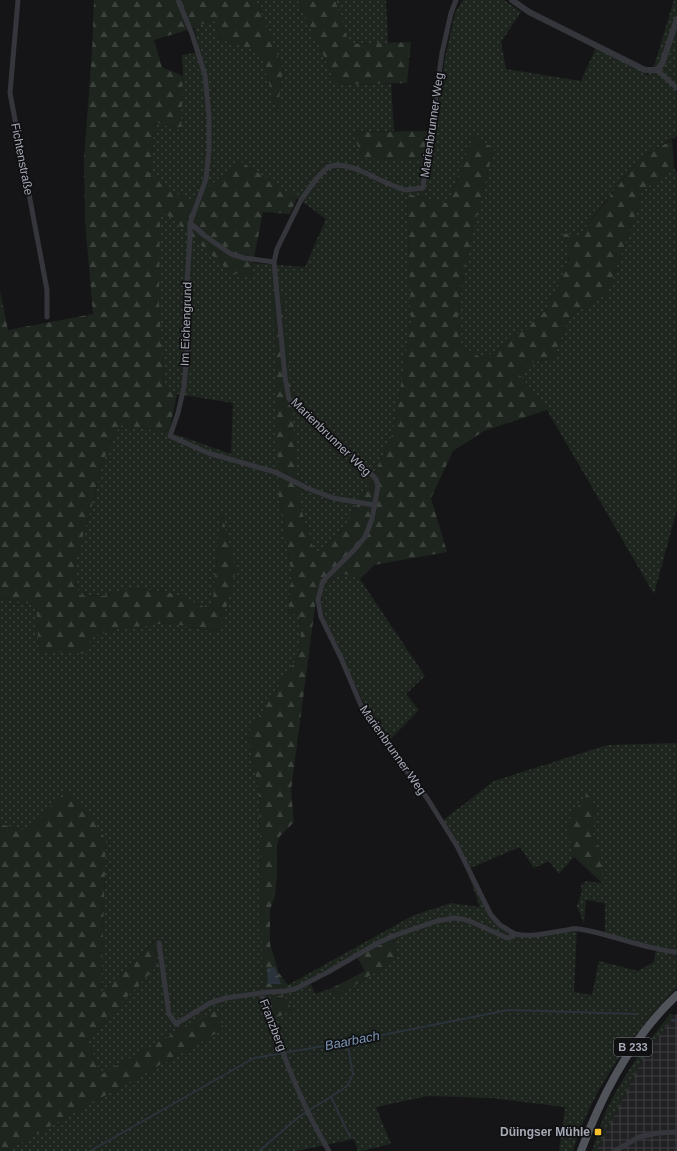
<svg xmlns="http://www.w3.org/2000/svg" width="677" height="1151" font-family="Helvetica,sans-serif">
<style>
.industrial{fill:url(#industrial-grid)}
.grass{fill:url(#grass-dots)}
.forest{fill:url(#forest-firs)}
.water{fill:url(#water-ripples)}
.lines{fill:none;stroke-linecap:round;stroke-linejoin:round}
.stream{stroke:#2a333b;stroke-width:2}
.minor{stroke:#35363c;stroke-width:5}
.tertiary{stroke:#35363c;stroke-width:6}
.primary{stroke:#51535b;stroke-width:8}
.poi-dot{fill:#f8c02b;stroke:#101012;stroke-width:1.5}
.labels{text-anchor:middle;stroke-width:3.5;stroke-linejoin:round;paint-order:stroke}
.shield{fill:#101012;stroke:#797c86;stroke-width:1}
.shield-label{font-size:11px;font-weight:bold;fill:#a6aab7}
.street-label{font-size:12px;fill:#a6aab7;stroke:#101012}
.poi-label{font-size:12px;font-weight:bold;fill:#a6aab7;stroke:#101012;text-anchor:end}
.water-label{font-size:13px;font-style:italic;fill:#7b96b4;stroke:#101012}
</style>
<defs>
<pattern id="industrial-grid" width="8" height="8" patternUnits="userSpaceOnUse"><rect width="8" height="8" fill="#212124"/><path d="M0 4h8M4 0v8" fill="none" stroke="#3e3f42"/></pattern>
<pattern id="grass-dots" width="8" height="8" patternUnits="userSpaceOnUse"><rect width="8" height="8" fill="#1d251e"/><path d="M2 2h.1M6 6h.1" fill="none" stroke="#3b423c" stroke-width="1.8" stroke-linecap="round"/></pattern>
<pattern id="forest-firs" width="22" height="20" patternUnits="userSpaceOnUse"><rect width="22" height="20" fill="#1d251e"/><path d="M5 1l3.5 6h-7zM16 11l3.5 6h-7z" fill="#3b423c"/></pattern>
<pattern id="water-ripples" width="26" height="14" patternUnits="userSpaceOnUse"><rect width="26" height="14" fill="#2a333b"/><path d="M2 4q2-2 4 0t4 0M15 11q2-2 4 0t4 0" fill="none" stroke="#464e55"/></pattern>
</defs>
<rect width="100%" height="100%" fill="#151517"/>
<!-- industrial -->
<path class="industrial" d="M677 1014V1151H596L642 1060 674 1015Z"/>
<!-- grass -->
<path class="grass" d="M256 0H298L337 85 391 84 394 131 354 132 362 158 430 159 445 58 455 13 463 0H504L521 12 501 42 506 69 581 81 596 48 648 75 655 63 674 0H677V136L639 159 607 199 579 236 570 255 561 281 545 311 511 340 483 359 459 344 458 311 468 250 494 148 473 137 448 203 407 194 411 322 393 433 375 472 348 522 316 557 300 505 279 497 292 576 288 613 299 614 301 640 297 658 247 735 259 790 263 991H296L311 984 315 994 332 988 336 997 396 959 393 936 437 921 463 919 507 938 515 934 523 936 577 928 574 992 592 995 599 961 638 971 654 962 656 949 677 953V988C669 994 663 1003 656 1010 620 1051 589 1099 573 1151H559L565 1107 492 1098 428 1096 376 1107 391 1144 361 1151H358L354 1139 296 1151H6L224 1029 102 1074 99 1069 87 1038 158 965 154 941 101 993 106 840 27 831 0 824V598L36 605 39 651 115 629 169 623 219 632 221 513 212 610 168 592 132 588 103 596 79 595 74 566 94 499 102 463 120 425 169 432 231 454 233 403 177 394 164 386 159 302V208L186 231 252 278 253 263 305 267 326 219 297 198 190 203 150 175 155 122 180 130 183 76 182 55 200 52 194 28 214 19 219 39 261 52 277 113 283 69Z
M335 0H386L388 43 349 44Z
M674 168 677 173V509L654 594 547 410 519 374 529 363 555 358 558 346 570 316 607 294 638 208 641 192Z
M345 574 360 579 425 676 406 694 419 710 388 742 368 712 324 617 321 601 325 581Z
M677 743V950L657 947 605 934V903L586 900 584 923 577 906 582 891 581 886 586 881 602 883V862L593 835 595 804 566 823 574 857 559 874 549 861 534 868 520 847 468 869 442 821 494 781 607 745Z
M466 868 489 915 498 927 513 934 506 936 471 920H435L359 952 293 988 288 985 412 916 451 903 480 907Z
M670 1014 674 1015 642 1060 596 1151H592C598 1133 603 1115 612 1099 628 1068 649 1041 670 1014Z"/>
<!-- forest -->
<path class="forest" d="M94 0H256L283 69 277 114 261 52 219 39 214 19 194 28 154 40 162 67 183 76 181 130 155 122 150 175 190 202 240 161 297 198 290 214 263 212 253 263 252 278 230 272 186 231 160 209 159 302 164 385 177 394 169 432 120 425 102 463 93 502 74 566 79 595 103 596 132 588 168 592 212 610 221 511 236 569 220 632 169 623 115 629 91 637 88 654 39 651 36 605 0 598V291L8 330 93 314 85 220 84 159 92 52Z
M298 0H335L349 44 411 42 407 83 337 85Z
M428 131 425 159 362 158 353 132Z
M473 137 494 148 468 250 458 311 459 344 483 359 511 340 545 311 561 281 570 256 562 233 579 236 639 159 672 140 674 168 641 192 638 208 607 294 570 316 558 346 555 358 529 363 519 374 547 410 484 431 453 451 431 498 447 552 374 565 360 579 345 574 325 581 316 599 291 790 294 822 280 836 277 845V876L275 896 270 910V944L279 973 288 985 293 988 263 991 259 790 247 735 297 658 301 640 299 614 288 613 292 576 279 497 273 297H283L300 505 316 557 348 522 375 472 393 433 411 322 407 194 448 203Z
M65 792 90 815 106 840 101 992 155 941 158 965 87 1038 99 1069 102 1074 216 1010 224 1029 6 1151H0V824L27 831Z
M587 794 595 804 593 835 602 862V883L574 857 566 824Z
M393 938 396 959 336 997 332 988 365 971 357 957Z
M284 995 292 1011 275 1018 266 999Z"/>
<!-- water -->
<path class="water" d="M275 967 281 984H268L267 968Z"/>
<g class="lines">
<!-- stream -->
<path class="stream" d="M672 1021 677 1020
M331 1097 350 1137
M90 1151 254 1058 347 1042 508 1010 637 1014
M259 1151 300 1116 340 1091 348 1085 353 1074 347 1042"/>
<!-- minor -->
<path class="minor" d="M18 0 10 93 47 290V317
M178 0 192 34 205 75 209 116V150L206 179 190 223V239L186 295 189 327 184 387 178 413 170 436 208 453 275 472 307 488 333 498 374 505
M456 0 451 13 442 53 423 188 405 190 389 184 359 170 346 166 336 165 328 167 316 179 301 200 277 249 274 262 285 377 289 399 359 461 376 479 378 486 372 519 365 537 355 549 323 581 318 600 321 617 341 658 363 710 378 733 427 798 457 846 491 915 500 925 515 934
M657 70 677 88
M190 223 205 236 231 254 244 258 274 262
M159 943 169 1014 176 1024 210 1003 226 998 268 992 285 991 295 989 328 972 378 943 393 936 437 921 453 918 463 919 472 922 507 938 511 937 515 934C533 938 549 932 567 930 570 929 575 928 579 929 612 934 643 949 677 952
M261 993C281 1047 299 1102 329 1151
M615 1151 639 1137 658 1133 677 1132"/>
<!-- tertiary -->
<path class="tertiary" d="M512 0 529 12 645 70H657L662 64 677 19"/>
<!-- primary -->
<path class="primary" d="M581 1151C602 1094 632 1037 677 995"/>
</g>
<!-- markers -->
<rect class="poi-dot" x="594" y="1128" width="8" height="8" rx="2"/>
<g class="labels">
<!-- shield labels -->
<rect class="shield" x="614" y="1038" width="38" height="18" rx="3"/>
<g class="shield-label">
<text x="633" y="1051">B 233</text>
</g>
<!-- street labels -->
<g class="street-label">
<text transform="translate(432 125) rotate(-82)" y="4">Marienbrunner Weg</text>
<text transform="translate(22 159) rotate(79)" y="4">Fichtenstraße</text>
<text transform="translate(186 324) rotate(-88)" y="4">Im Eichengrund</text>
<text transform="translate(331 437) rotate(44)" y="4">Marienbrunner Weg</text>
<text transform="translate(393 750) rotate(55)" y="4">Marienbrunner Weg</text>
<text transform="translate(273 1025) rotate(69)" y="4">Franzberg</text>
</g>
<!-- poi labels -->
<g class="poi-label">
<text x="590" y="1136">Düingser Mühle</text>
</g>
<!-- water labels -->
<g class="water-label">
<text transform="translate(352 1040) rotate(-11)" y="5">Baarbach</text>
</g>
</g>
</svg>
